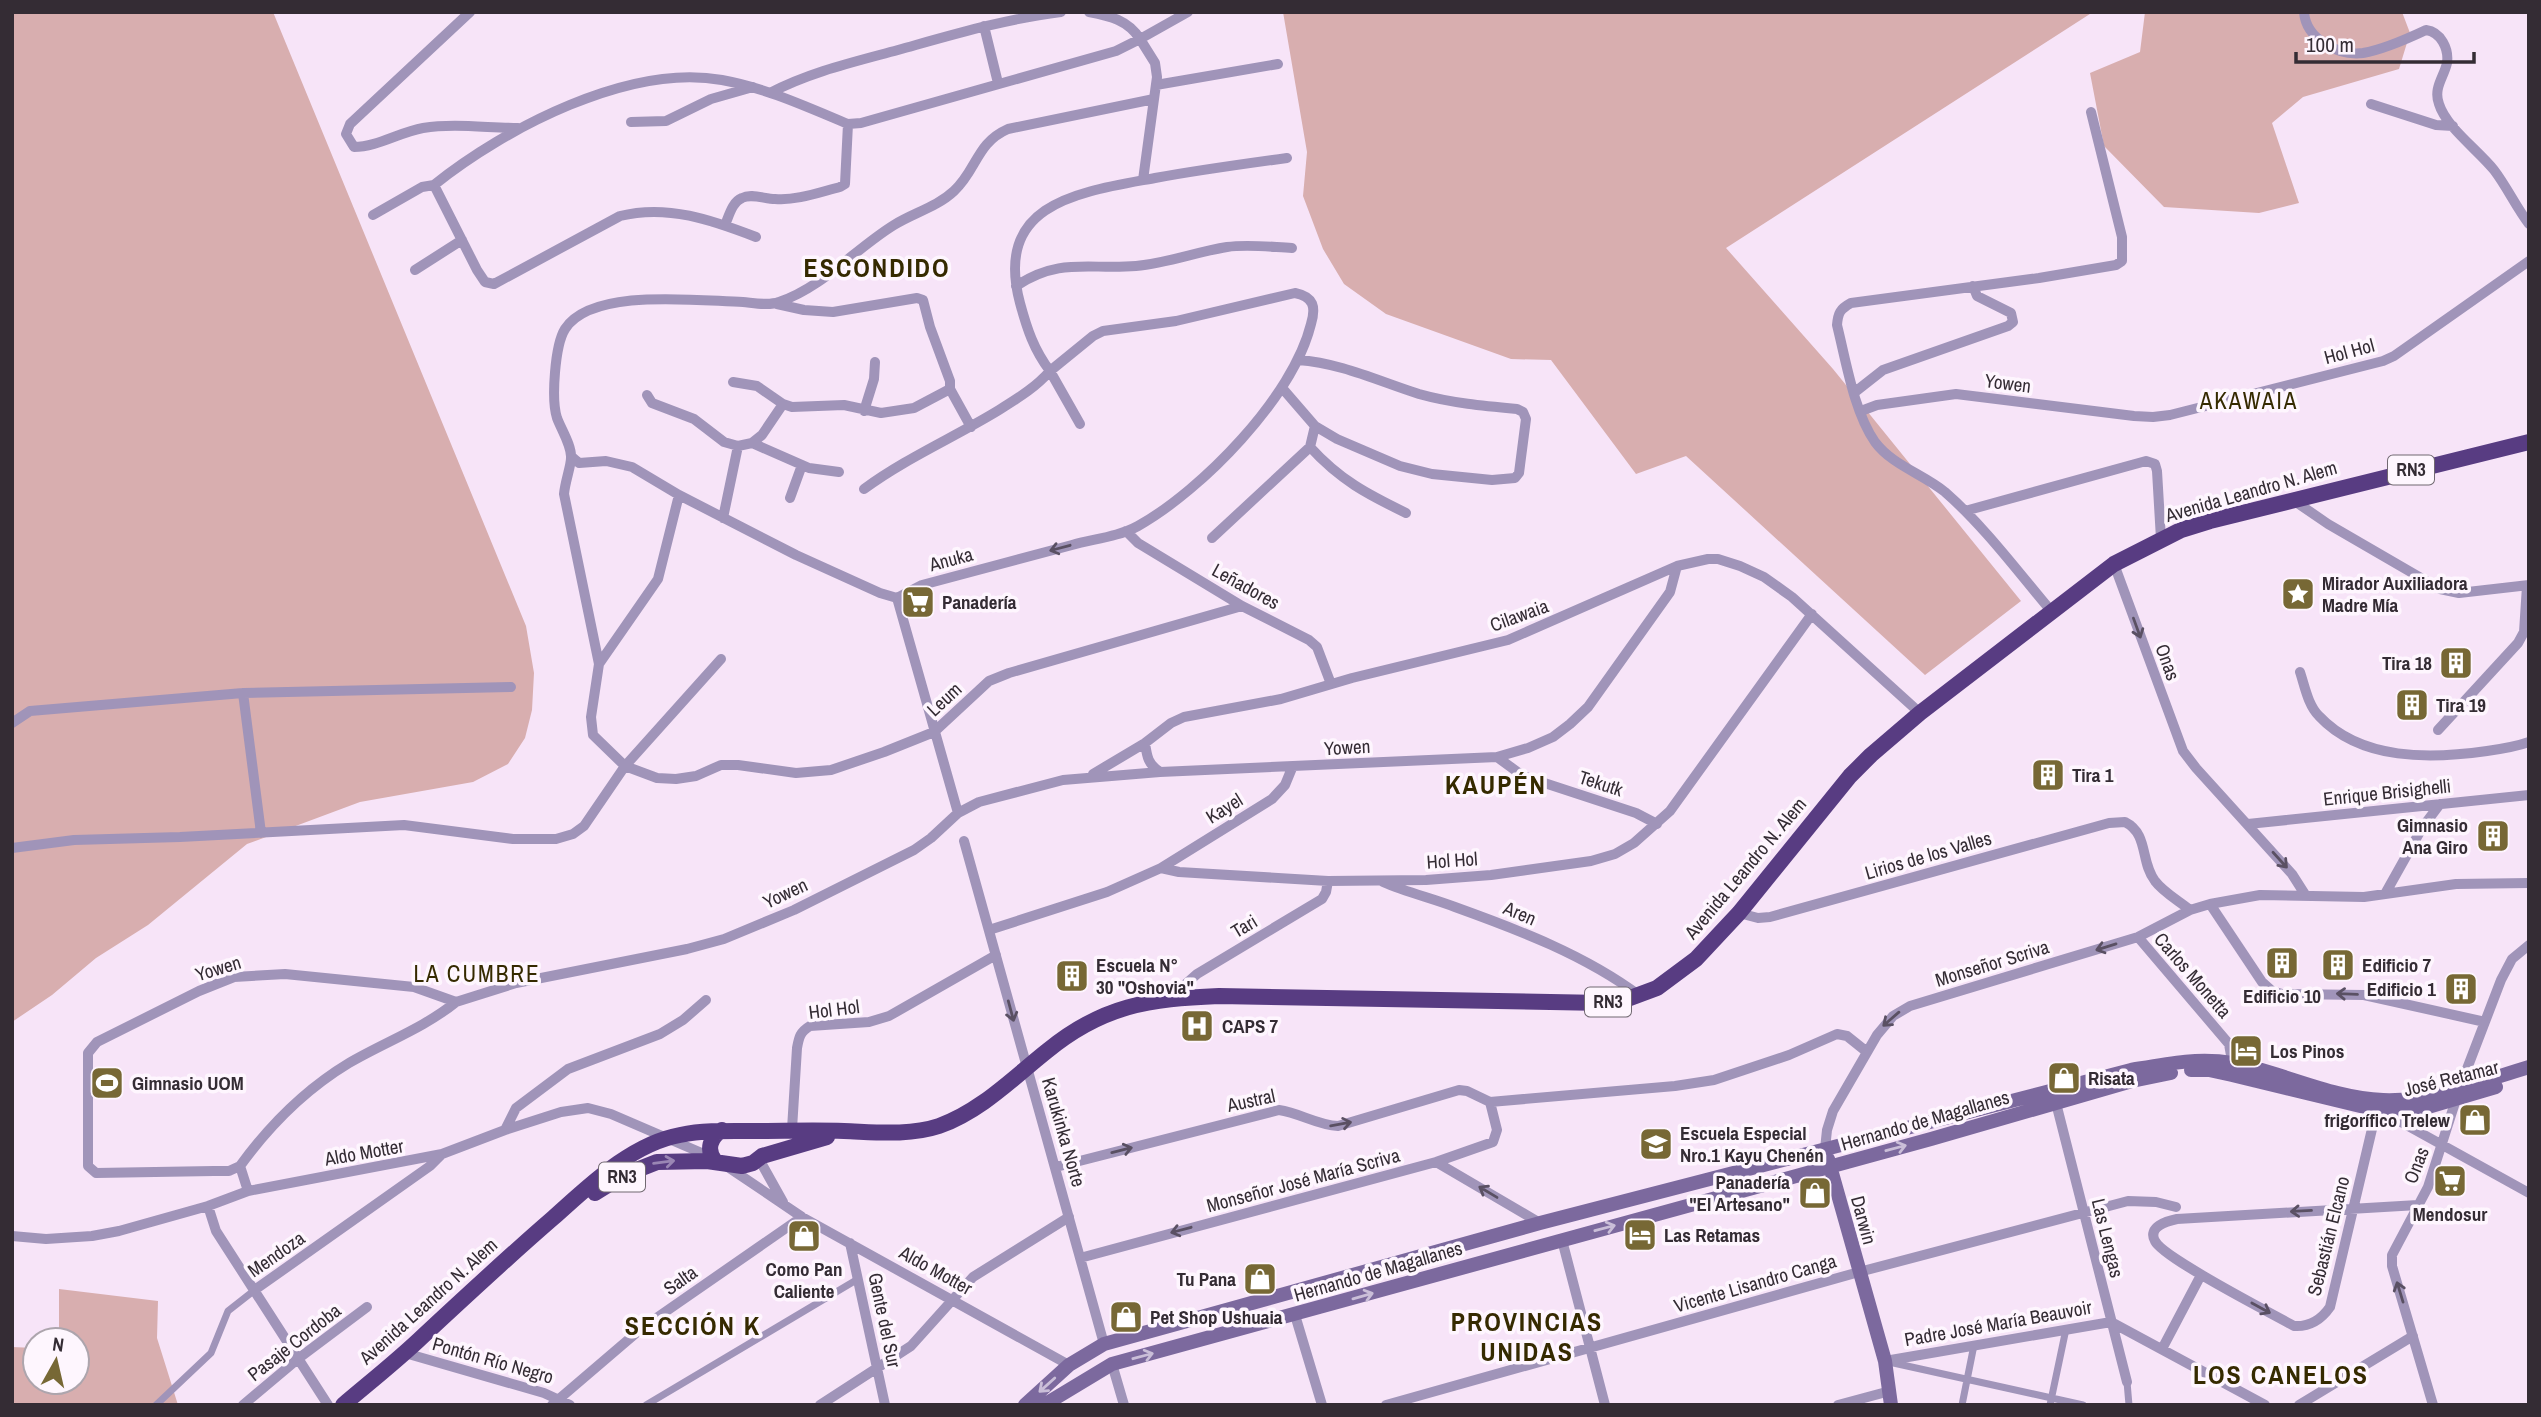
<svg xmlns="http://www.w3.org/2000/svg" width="2541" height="1417" font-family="'Archivo Narrow',sans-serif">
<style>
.green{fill:#d8aeaf}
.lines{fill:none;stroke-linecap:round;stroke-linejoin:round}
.pedestrian{stroke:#a094b9;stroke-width:7}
.minor{stroke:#a094b9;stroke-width:10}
.secondary{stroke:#7c699e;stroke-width:14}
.trunk{stroke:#583c82;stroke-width:16}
.oneway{stroke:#5a5063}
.oneway2{stroke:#cabed8}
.oneway3{stroke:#9a86b4}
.labels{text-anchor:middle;stroke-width:7;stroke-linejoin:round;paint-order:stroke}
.shield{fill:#fef6fe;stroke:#716971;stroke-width:2}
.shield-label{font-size:18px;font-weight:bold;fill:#342c34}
.street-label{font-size:19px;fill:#342c34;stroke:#fef6fe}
.poi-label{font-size:19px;font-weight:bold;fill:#342c34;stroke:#fef6fe;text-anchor:start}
.quarter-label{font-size:23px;letter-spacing:2px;fill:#352a00;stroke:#fef6fe}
.district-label{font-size:26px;font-weight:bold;letter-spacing:2px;fill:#352a00;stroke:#fef6fe}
</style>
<rect width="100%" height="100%" fill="#f7e4f8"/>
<!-- green -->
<path class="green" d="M12 12H273L526 626 534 673 532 710 525 738 508 764 473 782 360 802 247 844 148 925 96 958 52 995 12 1022Z
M1283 12H2093L1726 248 1833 369 2021 601 1925 675 1686 456 1636 474 1551 360 1511 359 1386 314 1344 284 1323 249 1303 196 1307 152Z
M2145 12H2402L2410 33 2399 69 2303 97 2272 123 2299 203 2259 213 2164 207 2104 146 2090 73 2140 52Z
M59 1289 158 1301 157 1338 178 1405H12V1347L35 1348V1382H77V1340H59Z"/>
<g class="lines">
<!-- pedestrian -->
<path class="pedestrian" d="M1889 1362 2083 1405
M2127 1382 2129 1405
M156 1405 211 1353 228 1311 256 1289
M646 1405 858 1279
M1962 1405 1974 1345
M2050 1405 2066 1329"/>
<!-- minor -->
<path class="minor" d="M470 12 350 124 346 134 354 147C377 147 400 132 423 128 454 123 488 128 518 128
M1089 12C1110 16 1128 20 1140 39L1188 12
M2304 12C2306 39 2338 56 2363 53 2381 50 2409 38 2426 30 2441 32 2449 49 2447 63 2444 77 2433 88 2439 104 2446 127 2478 150 2494 170 2507 187 2516 207 2529 224
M984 26 998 83
M1156 85 1278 64
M770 93C810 72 854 62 898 50 952 35 1005 19 1061 12
M2371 104 2436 125 2453 126
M631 122 666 121 711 99 753 87
M434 185 477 270 485 282 494 284 620 216C667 204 712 220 756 237
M373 215 422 187 434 185C505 128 630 63 722 80 766 88 807 107 848 124L861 123 1116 51 1140 39 1155 63 1157 77 1143 180
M725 225C729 216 732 202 742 198 751 193 765 199 775 199 796 201 820 192 840 187L845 184 848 124
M415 270 462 240
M1016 286C1060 257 1089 270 1136 266 1168 263 1196 252 1227 247 1248 244 1271 247 1292 248
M733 382 757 386 783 404 792 407 844 405 881 413 914 408 950 389V381L930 327 923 300 917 298 833 312 804 310 777 304
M950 389 971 427
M1283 389 1315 426 1337 439 1400 466 1432 474 1492 480 1515 478 1519 473 1526 419 1523 412 1517 409C1484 406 1451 403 1419 394 1378 381 1341 363 1298 360
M1855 392 1883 370 2008 326 2013 322 2011 313 1977 296 1973 286
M647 395 652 403 694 419 724 442 738 446 752 443 809 468 839 472
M864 411 874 379 875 362
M1861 411 1877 405 1956 394 2134 416 2153 417 2170 415 2383 361 2394 356 2529 261
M1315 426 1310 447C1340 480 1367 494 1406 513
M752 443 762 435 783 404
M572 457 579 463 606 461 632 467 679 495 796 555 880 593 897 598 922 585C972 572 1022 558 1072 545 1093 539 1118 537 1138 526 1202 490 1293 397 1311 324 1316 307 1314 297 1295 293L1176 321 1103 331 1093 336 1050 371C1034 350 1027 329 1020 303 993 202 1080 192 1155 178 1199 170 1243 164 1287 158
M864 489C906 458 955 437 999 410 1018 398 1035 388 1050 371L1080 424
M679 495 658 579 599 664 591 717 593 735 625 766 657 778 676 779 696 776 721 765H738L796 773 831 770 884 752 934 732 989 681 1009 673 1242 606
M790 498 802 465
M2293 500 2328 524 2440 589 2459 593 2529 585
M1965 511 2146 461 2155 464 2157 471 2161 539
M723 518 738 446
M1126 531 1138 543 1242 606 1309 640 1317 647 1331 684
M1212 538 1310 447
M2114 564 2183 751 2196 768 2292 874 2306 896
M897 598 958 813
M2052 612C2018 572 1985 527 1945 492 1923 474 1892 465 1875 442 1854 412 1846 361 1837 325 1838 313 1840 309 1851 303L2039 278 2116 265 2122 261V237L2091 112
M599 664 564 494C565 482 571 466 571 458 572 446 561 429 557 418 551 399 555 345 565 329 592 287 699 301 743 302 754 303 769 306 779 302 823 287 855 249 894 225 913 213 937 207 954 191 977 170 976 143 1008 129L1154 99
M2300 672C2305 687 2308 705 2319 716 2361 761 2431 759 2487 751 2501 749 2515 747 2529 742
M243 693 261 833
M12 723 30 711 243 693 511 687
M2438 730 2518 643 2524 632 2527 586
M1145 743C1147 757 1148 764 1160 772
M1497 757 1523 776 1636 813 1657 824
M1093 774 1145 743 1171 723 1184 717 1281 699 1352 678 1508 640 1677 566 1708 559H1718L1740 566 1764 577 1792 597 1920 713
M2248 824 2529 795
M964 841 1104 1344
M12 848 74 840 180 837 404 825 513 839H556L573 834 584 826 625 766 721 659
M1161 868 1179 872 1328 881 1426 880 1491 875 1591 861 1615 854 1634 843 1670 811 1812 614
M1383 882C1406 892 1431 898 1455 907 1519 930 1585 955 1640 996
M2385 894 2422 828 2440 804
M2210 904 2262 982 2272 991 2282 994 2364 995 2485 1022
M1739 913 1758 918 1770 917 2109 823 2125 822C2149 834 2140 862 2155 881 2163 892 2179 901 2190 910
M989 930 1107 892 1161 868 1272 799 1285 785 1292 768
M2138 937 2229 1044 2233 1067
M1170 998 1197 974 1322 899 1326 892 1328 881
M2056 1103 2127 1382
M792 1129 797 1048C799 1037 800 1032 810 1026L869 1022 889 1016 996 955
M505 1130 516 1108 568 1069 660 1034 683 1020 706 1000
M1825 1149 1827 1130 1833 1111 1877 1035 1893 1016 1910 1006 2138 937 2190 910 2210 904 2260 895 2364 897 2456 884 2529 883
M759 1159 783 1202
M1436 1162 1540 1223
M240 1166 229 1171H214L96 1173 88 1166V1053L97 1042 199 991 234 977 285 974 414 987 456 1002 516 983 687 949 724 939 794 910 914 850 931 838 958 813 979 802 1063 780 1160 772 1497 757 1528 748 1553 737 1570 724 1588 707 1670 592 1677 566
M728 1167 802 1217 1069 1365
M1056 1167 1279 1110C1300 1113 1317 1125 1338 1126L1459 1090 1467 1091 1490 1102 1675 1086 1714 1080 1789 1055 1837 1034 1847 1036 1867 1052
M248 1191 240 1166C269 1126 306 1089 349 1063 385 1042 424 1028 456 1002
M2418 1205 2177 1219C2167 1221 2147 1227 2155 1241 2163 1258 2271 1313 2294 1326 2310 1327 2321 1320 2330 1307L2372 1129 2381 1111 2529 1193
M208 1206 216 1231 328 1405
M12 1236 46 1239 92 1236 119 1231 208 1206 248 1191 442 1154 505 1130 561 1112 588 1108 611 1114 711 1157
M1562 1240 1605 1405
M850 1243 885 1405
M1080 1258 1436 1162 1493 1142 1497 1130 1490 1102
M256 1289 430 1166 442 1154
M1295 1315 1322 1405
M2162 1349 2201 1275
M405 1353 544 1393 570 1405
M1885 1361 2111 1322 2265 1405
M1112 1364 1124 1405
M243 1405 299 1358 367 1307
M552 1405 642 1328 802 1217
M820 1405 911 1346 973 1277 1069 1217
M1386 1405 1859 1272 2128 1201 2156 1202 2176 1207
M1838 1405 1890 1391
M2299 1405 2413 1336
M2433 1405 2392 1266V1255L2428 1187 2460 1087 2501 980 2512 959 2529 945"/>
<!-- secondary -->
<path class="secondary" d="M2191 1070H2209L2232 1075 2381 1111 2428 1107 2496 1087
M1828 1159 1885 1361 1891 1405
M1025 1405 1069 1365 1104 1344 1540 1223 2131 1070C2165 1064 2198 1057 2232 1063 2282 1072 2331 1098 2383 1100 2432 1102 2482 1081 2529 1067
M1044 1405 1112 1364 1931 1139 2132 1081 2171 1073"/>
<!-- trunk -->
<path class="trunk" d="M715 1161C706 1150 710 1137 722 1130
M595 1193 624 1175 657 1162 707 1161 742 1166 753 1163 762 1156 827 1137
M343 1405C370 1382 398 1360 423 1336 466 1296 509 1256 553 1218 589 1186 631 1144 680 1135 705 1130 729 1131 754 1131 784 1131 814 1130 844 1131 874 1132 909 1136 939 1126 981 1111 1013 1078 1047 1051 1103 1005 1149 999 1219 996L1603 1003 1622 1001 1657 988 1696 959 1739 913 1850 776 1871 755 1920 713 2114 564 2181 530 2210 521 2529 442"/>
</g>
<!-- one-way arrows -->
<defs><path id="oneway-shaft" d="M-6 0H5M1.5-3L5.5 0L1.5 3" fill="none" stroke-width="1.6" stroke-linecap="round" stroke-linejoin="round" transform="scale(1.75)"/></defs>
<g class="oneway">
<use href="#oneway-shaft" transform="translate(1060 548) rotate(165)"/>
<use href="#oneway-shaft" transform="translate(2137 628) rotate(70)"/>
<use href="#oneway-shaft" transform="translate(2280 860) rotate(48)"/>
<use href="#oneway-shaft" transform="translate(2106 947) rotate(163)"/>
<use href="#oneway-shaft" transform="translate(2347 994) rotate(-178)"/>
<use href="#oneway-shaft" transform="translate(1011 1011) rotate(75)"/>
<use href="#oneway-shaft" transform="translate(1891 1019) rotate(139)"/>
<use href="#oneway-shaft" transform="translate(1341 1124) rotate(-10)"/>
<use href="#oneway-shaft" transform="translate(1122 1150) rotate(-14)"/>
<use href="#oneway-shaft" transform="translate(1488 1192) rotate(-149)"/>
<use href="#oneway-shaft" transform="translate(2301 1211) rotate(177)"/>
<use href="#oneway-shaft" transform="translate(1181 1230) rotate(165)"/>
<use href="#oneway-shaft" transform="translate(2400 1292) rotate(-107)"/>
<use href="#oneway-shaft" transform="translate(2261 1308) rotate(29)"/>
</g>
<g class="oneway2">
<use href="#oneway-shaft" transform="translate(1896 1148) rotate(-15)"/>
<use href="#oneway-shaft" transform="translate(1605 1228) rotate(-15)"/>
<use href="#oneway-shaft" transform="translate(1363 1296) rotate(-16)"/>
<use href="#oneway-shaft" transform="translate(1143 1356) rotate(-15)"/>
<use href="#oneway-shaft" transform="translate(1047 1385) rotate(138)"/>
</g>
<use class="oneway3" href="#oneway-shaft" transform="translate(664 1162) rotate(-7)"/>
<!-- icons -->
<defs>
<symbol id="sight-square" viewBox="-11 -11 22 22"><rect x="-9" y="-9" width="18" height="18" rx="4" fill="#776835" stroke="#fef6fe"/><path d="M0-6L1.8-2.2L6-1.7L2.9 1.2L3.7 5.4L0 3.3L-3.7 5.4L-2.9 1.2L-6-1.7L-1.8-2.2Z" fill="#fff"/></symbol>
<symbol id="supermarket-square" viewBox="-11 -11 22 22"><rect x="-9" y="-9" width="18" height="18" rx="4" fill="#776835" stroke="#fef6fe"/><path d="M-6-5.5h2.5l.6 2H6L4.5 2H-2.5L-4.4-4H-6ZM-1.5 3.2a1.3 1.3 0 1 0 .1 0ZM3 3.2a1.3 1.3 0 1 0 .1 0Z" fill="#fff"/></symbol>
<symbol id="building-square" viewBox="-11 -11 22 22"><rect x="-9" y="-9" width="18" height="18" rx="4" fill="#776835" stroke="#fef6fe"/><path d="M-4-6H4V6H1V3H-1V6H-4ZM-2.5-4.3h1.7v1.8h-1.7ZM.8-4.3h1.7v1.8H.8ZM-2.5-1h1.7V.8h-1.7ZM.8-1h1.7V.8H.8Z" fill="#fff"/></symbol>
<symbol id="hospital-square" viewBox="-11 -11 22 22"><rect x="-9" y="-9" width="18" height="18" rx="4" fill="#776835" stroke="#fef6fe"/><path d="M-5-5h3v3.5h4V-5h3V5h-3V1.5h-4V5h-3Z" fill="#fff"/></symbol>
<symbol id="hotel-square" viewBox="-11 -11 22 22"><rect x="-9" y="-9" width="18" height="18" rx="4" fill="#776835" stroke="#fef6fe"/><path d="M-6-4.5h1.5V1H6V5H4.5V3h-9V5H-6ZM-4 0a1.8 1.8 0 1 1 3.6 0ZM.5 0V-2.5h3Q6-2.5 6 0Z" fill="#fff"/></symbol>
<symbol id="shop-square" viewBox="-11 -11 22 22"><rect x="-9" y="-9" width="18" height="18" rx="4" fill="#776835" stroke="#fef6fe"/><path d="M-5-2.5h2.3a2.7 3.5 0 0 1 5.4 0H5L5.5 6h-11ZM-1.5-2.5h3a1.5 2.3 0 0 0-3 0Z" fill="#fff"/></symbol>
<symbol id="stadium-square" viewBox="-11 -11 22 22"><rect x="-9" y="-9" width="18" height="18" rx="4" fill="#776835" stroke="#fef6fe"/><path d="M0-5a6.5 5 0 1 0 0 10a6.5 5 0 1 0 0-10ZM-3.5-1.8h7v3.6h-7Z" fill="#fff"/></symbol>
<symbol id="school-square" viewBox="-11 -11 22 22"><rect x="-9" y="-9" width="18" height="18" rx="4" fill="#776835" stroke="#fef6fe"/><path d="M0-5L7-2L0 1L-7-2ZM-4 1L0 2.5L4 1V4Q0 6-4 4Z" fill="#fff"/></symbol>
</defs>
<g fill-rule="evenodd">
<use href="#sight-square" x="2279" y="575" width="38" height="38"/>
<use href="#supermarket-square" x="899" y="583" width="38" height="38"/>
<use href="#building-square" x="2437" y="644" width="38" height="38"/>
<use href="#building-square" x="2393" y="686" width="38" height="38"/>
<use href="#building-square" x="2029" y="756" width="38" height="38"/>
<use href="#building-square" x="2474" y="817" width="38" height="38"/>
<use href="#building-square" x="2263" y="944" width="38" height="38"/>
<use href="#building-square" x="2319" y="946" width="38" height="38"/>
<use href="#building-square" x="1053" y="957" width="38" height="38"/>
<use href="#building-square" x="2442" y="970" width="38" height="38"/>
<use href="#hospital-square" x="1178" y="1007" width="38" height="38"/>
<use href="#hotel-square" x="2227" y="1032" width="38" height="38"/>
<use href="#shop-square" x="2045" y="1059" width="38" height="38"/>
<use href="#stadium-square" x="88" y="1064" width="38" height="38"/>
<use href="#shop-square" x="2456" y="1101" width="38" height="38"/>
<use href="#school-square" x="1637" y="1125" width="38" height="38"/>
<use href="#supermarket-square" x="2431" y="1162" width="38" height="38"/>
<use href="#shop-square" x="1796" y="1174" width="38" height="38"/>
<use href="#hotel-square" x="1621" y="1216" width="38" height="38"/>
<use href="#shop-square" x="785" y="1217" width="38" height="38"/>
<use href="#shop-square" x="1241" y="1260" width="38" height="38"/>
<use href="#shop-square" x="1107" y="1298" width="38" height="38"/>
</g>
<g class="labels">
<!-- shield labels -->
<g class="shield">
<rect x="2388" y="455.5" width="46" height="29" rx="5"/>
<rect x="1585" y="987.5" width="46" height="29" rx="5"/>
<rect x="599" y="1162.5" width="46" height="29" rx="5"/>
</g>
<g class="shield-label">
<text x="2411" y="476">RN3</text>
<text x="1608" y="1008">RN3</text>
<text x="622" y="1183">RN3</text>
</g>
<!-- street labels -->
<g class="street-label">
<text transform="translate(2349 351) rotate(-15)" y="7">Hol Hol</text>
<text transform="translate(2008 383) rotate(7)" y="7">Yowen</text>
<text transform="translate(2251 491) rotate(-16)" y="7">Avenida Leandro N. Alem</text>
<text transform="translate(951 559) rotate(-15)" y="7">Anuka</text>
<text transform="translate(1246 586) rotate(29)" y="7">Leñadores</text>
<text transform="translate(1519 615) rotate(-20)" y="7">Cilawaia</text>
<text transform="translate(2168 662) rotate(70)" y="7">Onas</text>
<text transform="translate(944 699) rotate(-43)" y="7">Leum</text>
<text transform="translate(1347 747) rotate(-3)" y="7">Yowen</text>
<text transform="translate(1601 783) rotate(18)" y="7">Tekutk</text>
<text transform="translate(2387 792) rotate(-6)" y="7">Enrique Brisighelli</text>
<text transform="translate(1224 808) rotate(-32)" y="7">Kayel</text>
<text transform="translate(1928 855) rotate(-16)" y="7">Lirios de los Valles</text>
<text transform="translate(1452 860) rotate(-4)" y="7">Hol Hol</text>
<text transform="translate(1745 868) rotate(-50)" y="7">Avenida Leandro N. Alem</text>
<text transform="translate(785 893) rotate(-25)" y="7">Yowen</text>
<text transform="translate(1520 913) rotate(23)" y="7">Aren</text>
<text transform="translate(1244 926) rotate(-31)" y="7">Tari</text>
<text transform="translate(1992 963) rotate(-17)" y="7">Monseñor Scriva</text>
<text transform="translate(218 968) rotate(-17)" y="7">Yowen</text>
<text transform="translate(2193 975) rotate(49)" y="7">Carlos Monetta</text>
<text transform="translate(834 1009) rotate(-7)" y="7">Hol Hol</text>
<text transform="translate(2451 1078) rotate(-14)" y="7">José Retamar</text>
<text transform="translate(1251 1100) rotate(-12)" y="7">Austral</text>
<text transform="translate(1925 1120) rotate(-16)" y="7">Hernando de Magallanes</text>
<text transform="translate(1064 1132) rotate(74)" y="7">Karukinka Norte</text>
<text transform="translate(364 1152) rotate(-10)" y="7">Aldo Motter</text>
<text transform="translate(2416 1165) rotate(-69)" y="7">Onas</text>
<text transform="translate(1303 1180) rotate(-15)" y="7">Monseñor José María Scriva</text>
<text transform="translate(1864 1220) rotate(75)" y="7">Darwin</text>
<text transform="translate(2328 1236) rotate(-76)" y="7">Sebastián Elcano</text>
<text transform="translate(2108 1238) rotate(76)" y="7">Las Lengas</text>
<text transform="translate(276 1254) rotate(-35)" y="7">Mendoza</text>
<text transform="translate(936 1270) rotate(29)" y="7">Aldo Motter</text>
<text transform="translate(1378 1271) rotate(-16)" y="7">Hernando de Magallanes</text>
<text transform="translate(680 1280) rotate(-35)" y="7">Salta</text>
<text transform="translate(1755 1283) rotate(-16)" y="7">Vicente Lisandro Canga</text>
<text transform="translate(428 1301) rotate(-42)" y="7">Avenida Leandro N. Alem</text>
<text transform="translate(885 1320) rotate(78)" y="7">Gente del Sur</text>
<text transform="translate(1998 1323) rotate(-10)" y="7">Padre José María Beauvoir</text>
<text transform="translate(294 1342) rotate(-38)" y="7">Pasaje Cordoba</text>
<text transform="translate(493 1360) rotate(16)" y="7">Pontón Río Negro</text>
</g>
<!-- poi labels -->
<g class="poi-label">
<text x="2322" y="590">Mirador Auxiliadora<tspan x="2322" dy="22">Madre Mía</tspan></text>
<text x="942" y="609">Panadería</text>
<text x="2432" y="670" text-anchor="end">Tira 18</text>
<text x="2436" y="712">Tira 19</text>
<text x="2072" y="782">Tira 1</text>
<text x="2468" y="832" text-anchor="end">Gimnasio<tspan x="2468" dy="22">Ana Giro</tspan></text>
<text x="1096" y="972">Escuela N°<tspan x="1096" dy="22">30 "Oshovia"</tspan></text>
<text x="2362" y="972">Edificio 7</text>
<text x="2436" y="996" text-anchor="end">Edificio 1</text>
<text x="2282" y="1003" text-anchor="middle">Edificio 10</text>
<text x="1222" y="1033">CAPS 7</text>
<text x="2270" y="1058">Los Pinos</text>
<text x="2088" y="1085">Risata</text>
<text x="132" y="1090">Gimnasio UOM</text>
<text x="2450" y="1127" text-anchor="end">frigorífico Trelew</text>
<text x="1680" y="1140">Escuela Especial<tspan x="1680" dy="22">Nro.1 Kayu Chenén</tspan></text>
<text x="1790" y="1189" text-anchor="end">Panadería<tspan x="1790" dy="22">"El Artesano"</tspan></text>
<text x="2450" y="1221" text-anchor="middle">Mendosur</text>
<text x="1664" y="1242">Las Retamas</text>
<text x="804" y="1276" text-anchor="middle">Como Pan<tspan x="804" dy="22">Caliente</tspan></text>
<text x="1236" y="1286" text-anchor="end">Tu Pana</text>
<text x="1150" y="1324">Pet Shop Ushuaia</text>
</g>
<!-- quarter labels -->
<g class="quarter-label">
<text x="2249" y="409">AKAWAIA</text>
<text x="477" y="982">LA CUMBRE</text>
</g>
<!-- district labels -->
<g class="district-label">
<text x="877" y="277">ESCONDIDO</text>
<text x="1496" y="794">KAUPÉN</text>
<text x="1527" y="1331">PROVINCIAS<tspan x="1527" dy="30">UNIDAS</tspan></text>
<text x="693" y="1335">SECCIÓN K</text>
<text x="2281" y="1384">LOS CANELOS</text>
</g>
</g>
<!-- border -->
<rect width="2541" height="1417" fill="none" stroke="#342c34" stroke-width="28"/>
<!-- north arrow -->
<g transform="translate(56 1361) rotate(8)"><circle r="33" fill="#fef6fe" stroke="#ada5ad" stroke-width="2"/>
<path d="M0-5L12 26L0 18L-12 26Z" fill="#776835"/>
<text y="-10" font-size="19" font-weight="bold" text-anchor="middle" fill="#342c34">N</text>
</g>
<!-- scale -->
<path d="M2296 52v10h178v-10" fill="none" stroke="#342c34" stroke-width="3.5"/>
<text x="2306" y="52" font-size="21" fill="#342c34" stroke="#fef6fe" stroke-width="5" paint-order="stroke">100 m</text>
</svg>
